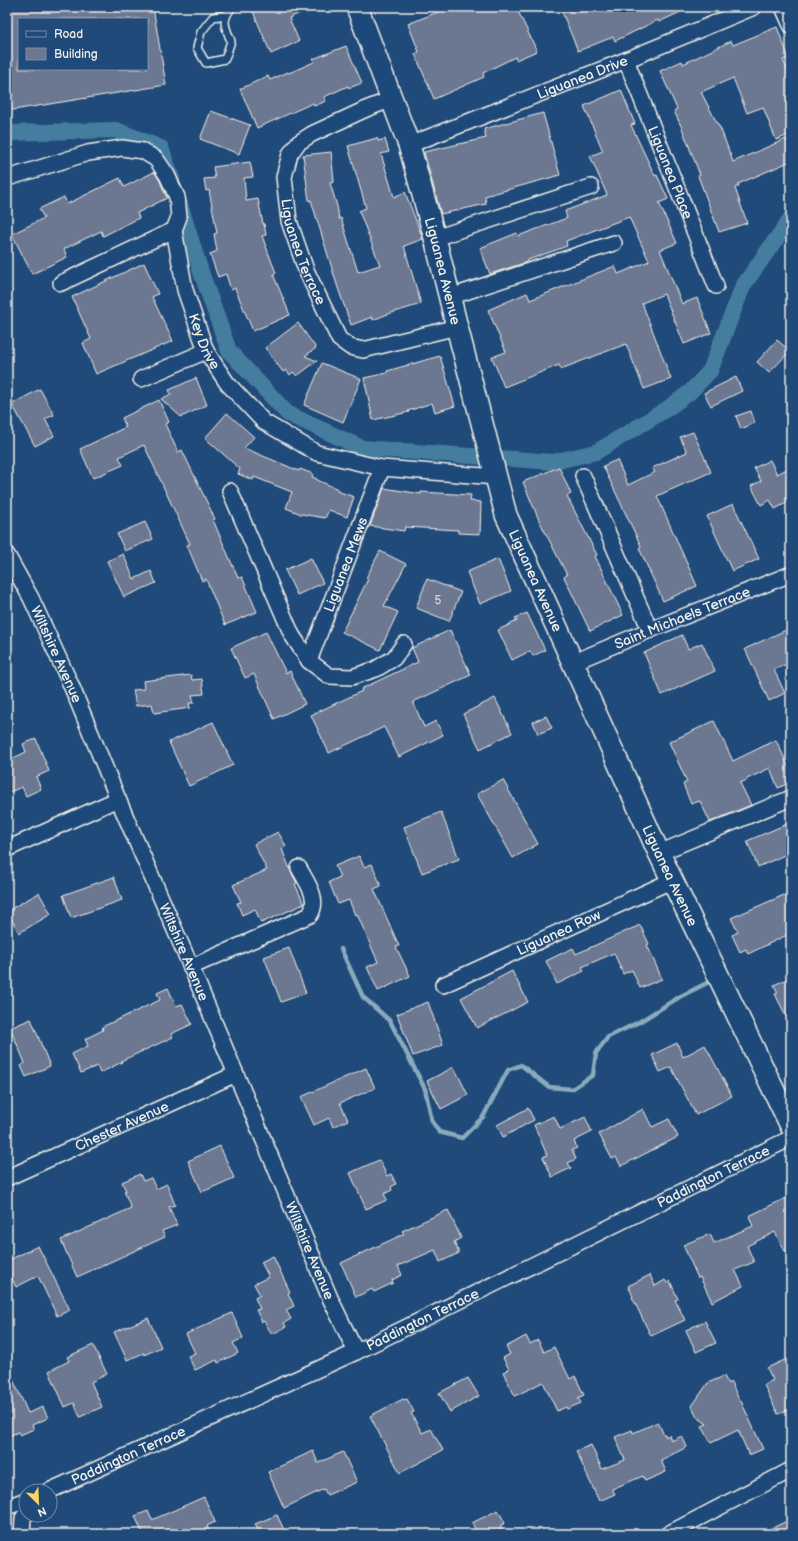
<svg xmlns="http://www.w3.org/2000/svg" width="798" height="1541" font-family="'Balsamiq Sans',sans-serif">
<style>
.lines{fill:none;stroke-linecap:round;stroke-linejoin:round}
.stream{stroke:#8babbc;stroke-width:4.5}
.canal{stroke:#457d9f;stroke-width:16}
.building{fill:#6c7792;stroke:#f4f1e8;fill-rule:evenodd}
.lane-casing{stroke:#f4f1e8;stroke-width:10}
.street-casing{stroke:#f4f1e8;stroke-width:18}
.secondary-casing{stroke:#f4f1e8;stroke-width:24}
.lane{stroke:#1f4a7a;stroke-width:7}
.street{stroke:#1f4a7a;stroke-width:15}
.secondary{stroke:#1f4a7a;stroke-width:21}
.labels{text-anchor:middle;stroke-width:3;stroke-linejoin:round;paint-order:stroke}
.number-label{font-size:12px;fill:#d2d2d2}
.street-label{font-size:14px;fill:#f4f1e8;stroke:#1f4a7a}
</style>
<rect width="100%" height="100%" fill="#1f4a7a"/>
<filter id="ink" filterUnits="userSpaceOnUse"><feTurbulence type="fractalNoise" baseFrequency=".025" numOctaves="2"/><feDisplacementMap in="SourceGraphic" scale="8" xChannelSelector="R" yChannelSelector="G"/><feConvolveMatrix kernelMatrix="1 2 1 2 8 2 1 2 1" color-interpolation-filters="sRGB"/></filter>
<g filter="url(#ink)">
<g class="lines">
<!-- stream -->
<path class="stream" d="M341 949 363 997 390 1021 425 1089 432 1121 439 1132 462 1138 483 1117 508 1070 521 1065 549 1087 572 1089 593 1075 596 1053 608 1037 639 1022 681 996 711 981"/>
<!-- canal -->
<path class="canal" d="M7 133 116 130 161 148 172 179
M179 201 201 272 229 351 288 414 362 448 553 462 596 452 667 409 690 392 710 371 743 286 791 218"/>
</g>
<!-- building -->
<path class="building" d="M7 7H153L166 85 7 111ZM19 19H147V69H19Z
M251 7H313L289 18 299 41 271 54Z
M450 7H516L537 51 516 60 515 57 483 73 484 77 434 99 415 54 419 52 408 24Z
M560 7H691L659 22 658 20 615 41 613 37 578 51Z
M777 27 789 58 783 60 791 79V134L776 140 763 107 747 113 733 78 701 92 719 127H720L733 162 786 139 791 150V161L738 184 739 186 735 188 747 223 719 232 698 176 700 175 682 128 674 111 677 109 660 71 682 61 683 64 731 41 733 45Z
M346 46 362 83 349 88 348 86 324 97 326 101 314 106 313 103 257 128 240 89 268 76 270 80 288 72 289 73 314 62 313 59Z
M621 90 635 124 631 125 655 176 657 175 668 199 659 203 677 243 660 250 682 304 697 298 711 333 684 344 664 294 642 303 671 379 644 389 626 344 561 369 559 365 504 387 492 357 506 352 488 310 527 293 530 300 615 266 618 274 649 261 629 217 566 241 567 246 528 260V261L524 263 490 274 480 248 517 233 518 236 567 218 565 211 607 195 590 156 603 151 584 106Z
M211 111 250 125 239 154 200 139Z
M543 113 560 175 485 196 486 204 441 214 424 152 486 138 484 129Z
M377 138 378 141 385 139 389 152 381 154 394 197 405 192 423 239 404 246 421 304 385 315 373 320 372 317 351 325 338 288 311 200 309 201 303 155 331 152 334 182 330 183 337 206 339 219 341 218 358 272 380 265 359 211 366 208 348 146Z
M250 162 253 177 244 178 246 201 258 199 263 224H264L266 235 262 236 276 273 273 274 290 315 253 331 235 288 231 290 226 274 218 277 210 254 217 251 214 234 217 233 209 190 206 191 204 179 215 178 213 167Z
M154 172 159 179 167 198 137 213 139 218 103 236 101 231 64 249 67 257 32 274 12 234 44 218 39 209 64 197 67 204 120 178 124 187Z
M144 263 158 294 152 297 173 341 96 374 83 343 91 339 72 297Z
M298 323 316 348 305 356 317 361 297 376 293 372 290 375 286 370 283 372 265 348Z
M777 340 790 351 769 373 757 362Z
M440 356 455 406 435 412 432 403 408 411 409 412 373 420 364 378 387 373V371Z
M322 363 361 379 343 422 304 405Z
M736 377 742 391 711 406 704 393Z
M196 378 207 405 181 417 161 399 171 394 169 390Z
M40 389 54 415 45 419 54 436 35 446 12 404Z
M159 400 169 422 165 424 178 452 182 450 215 519 213 520 238 578 242 577 257 612 225 625 206 579 202 581 187 545 190 544 144 445 119 457 123 465 93 478 80 449 126 427 122 418Z
M751 411 755 423 741 429 736 416Z
M227 413 254 437 244 448 299 471 300 469 313 474 312 477 317 479V480L338 489 337 491 354 497 347 517 329 510 325 518 301 514 286 508 292 492 254 477 253 480 238 474 240 469 205 438Z
M693 432 711 472 657 496 697 586 663 601 639 548 641 546 603 466 617 460 628 485 655 472 652 468 687 452 680 437Z
M770 460 777 474 791 467V490L786 493 790 501 775 509 770 500 761 505 751 486 761 481 754 468Z
M559 467 571 494 567 496 597 555 595 556 623 615 590 631 564 577 567 575 539 520 523 482Z
M384 488 421 494V492L471 495 470 501 481 502 480 534 458 533V530L405 527 404 531 370 526Z
M733 504 759 559 732 571 707 516Z
M145 522 153 539 125 551 117 534Z
M380 551 406 564 384 606 398 612 380 650 342 632 368 579 366 578Z
M123 554 134 579 151 571 156 583 124 597 107 561Z
M311 558 323 583 297 595 285 570Z
M498 559 511 591 480 604 467 572Z
M427 579 461 592 449 621 416 608Z
M527 613 545 650 533 656 530 651 512 660 498 630 517 621 515 618Z
M788 629 791 636V662L774 670 785 693 769 701 745 649Z
M450 630 471 675 413 702 424 727 436 721 443 735 399 757 384 727 329 753 311 715 362 691 361 689 418 662 412 648Z
M266 632 286 673 290 671 305 704 274 719 254 674 245 678 231 648Z
M682 635 688 649 702 643 715 671 662 695 644 653Z
M191 675 192 680 202 679 204 694 192 695 194 703H189L190 708 154 713 152 704 136 706 133 690 144 689 143 681Z
M495 698 512 733 480 749 463 714Z
M546 716 552 728 538 734 533 722Z
M714 721 733 761 776 740 791 772V782L778 788 770 768 747 779V780L740 783 751 805 710 822 700 801 691 804 683 784 687 782 669 742Z
M213 722 233 765 189 786 169 742Z
M36 739 49 771 36 777 41 789 26 796 22 787 7 793V761L26 752 23 744Z
M503 780 538 844 513 858 477 794Z
M441 812 459 859 422 873 404 827Z
M787 824 791 834V852L758 867 747 841Z
M278 832 286 846 282 849 291 872 297 883 295 884 304 904 261 923 255 909 242 915 237 903 241 902 233 885 267 870 254 844Z
M359 856 364 867 372 864 381 886 374 889 399 946 396 947 410 976 378 991 367 967 378 962 357 914 355 915 349 900 338 904 329 882 340 877 335 866Z
M114 877 122 900 71 918 63 895Z
M791 892V933L748 954 746 949 740 952 732 935 738 932 731 918Z
M39 893 51 914 19 933 7 911Z
M640 925 649 944 647 945 662 979 640 988 632 970 623 974 614 953 582 967 584 971 557 984 546 961 573 948 576 954Z
M289 948 306 993 281 1002 264 957Z
M512 971 528 1002 477 1028 461 998Z
M791 977V1026L775 994 778 993 774 985Z
M168 988 176 1006 182 1004 192 1024 171 1034 173 1037 121 1061 122 1062 100 1073 97 1066 81 1073 72 1054 88 1046 85 1039 103 1030 102 1027 160 1000 157 993Z
M428 1002 443 1045 413 1056 397 1014Z
M31 1019 50 1066 26 1077 21 1066 25 1063 10 1028Z
M677 1043 683 1057 705 1045 732 1096 696 1115 671 1067 660 1072 652 1055Z
M454 1067 468 1095 441 1109 427 1081Z
M366 1068 375 1088 340 1103 348 1120 333 1127 329 1118 314 1125 301 1097Z
M528 1108 534 1120 503 1137 497 1125Z
M643 1109 652 1127 669 1119 678 1137 621 1166 616 1157 612 1159 599 1134Z
M554 1116 560 1129 585 1117 592 1132 574 1141 577 1148 572 1150 576 1159 568 1163 571 1168 552 1177 543 1157 547 1155 534 1125Z
M220 1146 234 1178 202 1192 188 1161Z
M379 1160 387 1176 391 1174 396 1184 391 1187 392 1190 384 1194 387 1200 366 1209 350 1173Z
M140 1174 143 1181 151 1178 156 1189 167 1184 175 1205 169 1207 177 1225 162 1231 165 1237 77 1277 61 1240 131 1208 124 1191H126L122 1182Z
M788 1197 791 1203V1263L775 1232 747 1246 754 1262 735 1270 743 1286 712 1302 700 1277 698 1278 683 1245 710 1234 714 1243 753 1226 749 1216Z
M448 1210 461 1238 454 1242 459 1253 440 1262 435 1250 398 1266 402 1275 392 1280 393 1283 374 1292 372 1289 356 1297 341 1263 404 1234 402 1231Z
M38 1246 70 1310 57 1316 38 1276 16 1287 7 1269V1261Z
M273 1256 290 1292 288 1293 294 1306 286 1310 291 1319 284 1323 286 1327 272 1334 264 1321 262 1322 256 1310 260 1309 255 1298 260 1295 254 1284 269 1277 261 1262Z
M650 1275 655 1286 665 1280 667 1283 670 1281 678 1299 675 1300 685 1320 651 1336 632 1297 633 1296 628 1286Z
M232 1313 243 1338 233 1343 238 1353 218 1363 217 1360 195 1370 188 1356 195 1353 186 1334Z
M148 1318 161 1347 144 1355V1353L127 1360 114 1332Z
M705 1321 716 1343 696 1352 686 1330Z
M526 1336 530 1344 538 1340 544 1352 554 1347 570 1379 575 1376 584 1395 578 1398 581 1403 567 1409 566 1407 557 1411 543 1382 515 1396 503 1372 509 1369 503 1358 510 1354 506 1347Z
M93 1345 107 1374 91 1382 102 1407 80 1417 74 1403 65 1407 49 1371 69 1361 67 1357Z
M791 1357V1408L778 1414 764 1385 773 1380 767 1368Z
M7 1366 28 1413 43 1407 48 1418 32 1425 34 1429 20 1435 18 1432 7 1437Z
M724 1376 728 1384 731 1382 740 1402 741 1401 763 1449 749 1455 738 1430 711 1443 702 1426 707 1424 697 1417 692 1406 708 1383Z
M468 1378 479 1396 450 1412 439 1393Z
M403 1399 404 1400 407 1399 414 1412 411 1413 422 1433 431 1429 443 1450 400 1473 370 1416Z
M658 1422 664 1435 665 1434 666 1437 669 1435 671 1441 682 1436 687 1447 661 1460 666 1472 645 1481 643 1476 612 1489 615 1494 599 1501 576 1451 591 1445 602 1469 625 1460 615 1437 632 1430 633 1433Z
M313 1451 318 1463 343 1452 357 1482 327 1495 324 1489 284 1508 268 1472Z
M204 1497 215 1522 207 1526 210 1534H143L135 1516 148 1511 152 1520Z
M498 1510 505 1523 500 1526 504 1534H478L472 1523Z
M277 1515 284 1530 275 1534H260L255 1524Z
M791 1519V1534H760Z"/>
<g class="lines">
<defs>
<path id="lane" d="M226 15 213 17 201 32 197 48 206 63 225 59 231 41C225 26 221 21 232 7"/>
<g id="street">
<path d="M783 7 791 25"/>
<path id="s1" d="M626 60 716 286"/>
<path id="s2" d="M392 99 366 109 312 134 298 143 290 154 284 177 289 221 306 270 339 339 350 347 363 350 457 327"/>
<path id="s3" d="M409 145 626 60 754 7"/>
<path id="s4" d="M11 177 88 153 122 148 143 151 156 159 167 175 177 197 179 217 174 230 185 290 206 351 227 383 264 422 317 453 382 468 496 477"/>
<path d="M435 238 591 187"/>
<path d="M61 283 174 230"/>
<path d="M450 297 614 243"/>
<path d="M141 379 206 351"/>
<path d="M583 476 650 630"/>
<path id="s5" d="M230 491 292 635 309 661 382 468"/>
<path id="s6" d="M7 555 31 598 71 685 118 799 191 967 330 1298 356 1352"/>
<path d="M309 661 329 676 352 677 376 669 394 658 404 644"/>
<path id="s7" d="M574 662 650 630 791 574"/>
<path d="M7 849 118 799"/>
<path d="M659 853 791 798"/>
<path d="M191 967 310 915C320 899 307 883 299 868"/>
<path id="s8" d="M443 985 673 880"/>
<path id="s9" d="M7 1178 236 1074"/>
<path id="s10" d="M49 1491 356 1352 791 1138"/>
<path d="M7 1507 26 1500"/>
<path d="M22 1534 23 1518 26 1514"/>
<path d="M668 1534 791 1470"/>
</g>
<g id="secondary">
<path id="s11" d="M357 7 409 145 435 238 457 327 506 515 659 853 791 1126"/>
</g>
</defs>
<!-- lane casing -->
<use href="#lane" class="lane-casing"/>
<!-- street casing -->
<use href="#street" class="street-casing"/>
<!-- secondary casing -->
<use href="#secondary" class="secondary-casing"/>
<!-- lane -->
<use href="#lane" class="lane"/>
<!-- street -->
<use href="#street" class="street"/>
<!-- secondary -->
<use href="#secondary" class="secondary"/>
</g>
</g>
<g class="labels">
<!-- number labels -->
<g class="number-label">
<text x="438" y="604">5</text>
</g>
<!-- street labels -->
<g class="street-label">
<text dy="5" stroke="none"><textPath href="#s3" startOffset="186">Liguanea Drive</textPath></text>
<text dy="5" stroke="none"><textPath href="#s1" startOffset="121">Liguanea Place</textPath></text>
<text dy="5" stroke="none"><textPath href="#s2" startOffset="219">Liguanea Terrace</textPath></text>
<text dy="5" stroke="none"><textPath href="#s11" startOffset="278">Liguanea Avenue</textPath></text>
<text dy="5" stroke="none"><textPath href="#s4" startOffset="345">Key Drive</textPath></text>
<text dy="5" stroke="none"><textPath href="#s5" startOffset="291">Liguanea Mews</textPath></text>
<text dy="5" stroke="none"><textPath href="#s11" startOffset="602">Liguanea Avenue</textPath></text>
<text dy="5" stroke="none"><textPath href="#s7" startOffset="117">Saint Michaels Terrace</textPath></text>
<text dy="5" stroke="none"><textPath href="#s6" startOffset="111">Wiltshire Avenue</textPath></text>
<text dy="5" stroke="none"><textPath href="#s11" startOffset="926">Liguanea Avenue</textPath></text>
<text dy="5" stroke="none"><textPath href="#s8" startOffset="127">Liguanea Row</textPath></text>
<text dy="5" stroke="none"><textPath href="#s6" startOffset="435">Wiltshire Avenue</textPath></text>
<text dy="5" stroke="none"><textPath href="#s9" startOffset="126">Chester Avenue</textPath></text>
<text dy="5" stroke="none"><textPath href="#s10" startOffset="735">Paddington Terrace</textPath></text>
<text dy="5" stroke="none"><textPath href="#s6" startOffset="759">Wiltshire Avenue</textPath></text>
<text dy="5" stroke="none"><textPath href="#s10" startOffset="411">Paddington Terrace</textPath></text>
<text dy="5" stroke="none"><textPath href="#s10" startOffset="87">Paddington Terrace</textPath></text>
</g>
</g>
<!-- margin -->
<rect width="798" height="1541" fill="none" stroke="#1f4a7a" stroke-width="24"/>
<rect x="12" y="12" width="774" height="1517" fill="none" stroke="#f4f1e8" stroke-width="1.5" filter="url(#ink)"/>
<!-- legend -->
<rect x="18" y="18" width="130" height="52" fill="#1f4a7a" stroke="#748da6"/>
<rect x="26" y="31" width="20" height="6" fill="#1f4a7a" stroke="#748da6"/>
<text x="54" y="38" font-size="12" fill="#f4f1e8">Road</text>
<rect x="26" y="48" width="20" height="12" fill="#6c7792" stroke="#748da6"/>
<text x="54" y="58" font-size="12" fill="#f4f1e8">Building</text>
<!-- north arrow -->
<g transform="translate(38 1503) rotate(156)"><circle r="19" fill="#1f4a7a" stroke="#748da6"/>
<path d="M0-3L7 15L0 10L-7 15Z" fill="#ffd166"/>
<text y="-6" font-size="11" font-weight="bold" text-anchor="middle" fill="#f4f1e8">N</text>
</g>
</svg>
